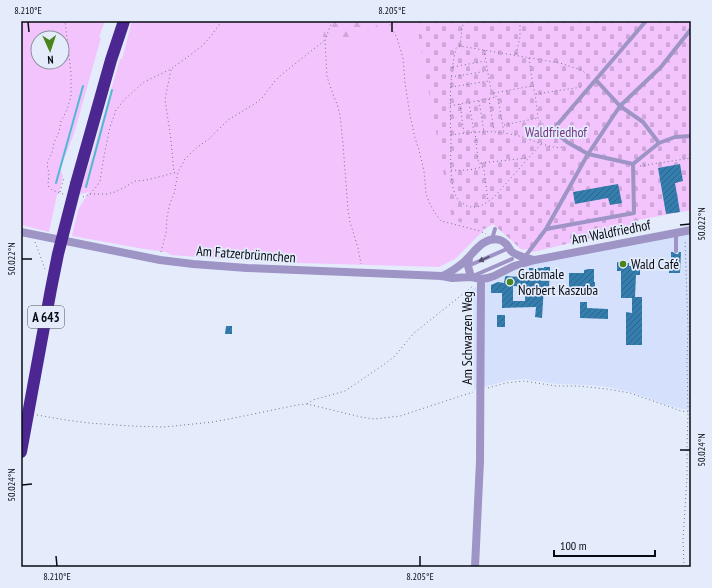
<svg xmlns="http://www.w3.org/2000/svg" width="712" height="588" font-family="'PT Sans Narrow',sans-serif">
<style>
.built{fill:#d5e1fc}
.grass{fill:#f3c3fe;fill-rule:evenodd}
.forest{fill:url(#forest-firs)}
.cemetery{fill:url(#cemetery-stones)}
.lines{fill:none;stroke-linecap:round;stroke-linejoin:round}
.stream{stroke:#4ebad1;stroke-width:2}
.building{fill:url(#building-hatch);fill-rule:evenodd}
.path{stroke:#6f7580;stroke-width:1;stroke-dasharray:1 3;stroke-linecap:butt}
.service{stroke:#9e94c6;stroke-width:4}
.minor{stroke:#9e94c6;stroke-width:8}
.motorway{stroke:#4d2791;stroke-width:12}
.motorway-bridge{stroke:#4d2791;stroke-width:12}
.oneway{fill:#53506c}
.ticks{fill:none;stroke:#080b12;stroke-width:1.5}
.poi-dot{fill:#4b831c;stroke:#e4ecfc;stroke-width:1.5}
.labels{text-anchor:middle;stroke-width:3.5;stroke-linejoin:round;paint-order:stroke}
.shield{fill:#e4ecfc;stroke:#4a4e58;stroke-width:1}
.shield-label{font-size:13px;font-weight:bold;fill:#080b12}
.park-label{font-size:14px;fill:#753882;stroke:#e4ecfc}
.street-label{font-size:14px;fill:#080b12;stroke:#e4ecfc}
.poi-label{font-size:14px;fill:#080b12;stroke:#e4ecfc;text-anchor:start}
.neatline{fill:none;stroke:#080b12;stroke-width:1.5}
.ticks-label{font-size:10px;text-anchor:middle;fill:#080b12}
</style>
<defs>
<pattern id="forest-firs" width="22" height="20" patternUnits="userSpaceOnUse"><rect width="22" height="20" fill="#f3c3fe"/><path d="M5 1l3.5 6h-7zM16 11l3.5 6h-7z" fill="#cfa6d9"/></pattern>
<pattern id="cemetery-stones" width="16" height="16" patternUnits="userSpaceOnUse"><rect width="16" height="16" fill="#f3c3fe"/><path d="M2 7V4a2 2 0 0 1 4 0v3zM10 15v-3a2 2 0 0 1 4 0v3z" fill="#cfa6d9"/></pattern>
<pattern id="building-hatch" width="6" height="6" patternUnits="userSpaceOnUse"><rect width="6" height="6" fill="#347dac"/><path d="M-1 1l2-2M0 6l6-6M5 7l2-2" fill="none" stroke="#2a658b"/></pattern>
</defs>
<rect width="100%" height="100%" fill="#e4ecfc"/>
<!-- built -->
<path class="built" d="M691 233V410L682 409 670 406 630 392 608 387 588 385 557 384 524 379 506 381 474 390 473 300 468 291 507 272 525 266Z"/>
<!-- grass -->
<path class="grass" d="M21 21H105L99 37 101 38 74 134 60 169 63 176 59 194 57 195 49 232 21 225ZM38 38H62V62H38Z
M132 21H454L452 220 485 229 455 259 439 267 299 263 238 260 171 255 166 252 144 249 72 236 78 210 89 192 80 194 84 178 90 162 120 59H122Z"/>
<!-- forest -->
<path class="forest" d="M327 21H376L379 33 362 32 339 40H322Z"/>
<!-- cemetery -->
<path class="cemetery" d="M416 21H691V210L639 220 625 230 533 252 527 249 522 250 493 224 485 229 452 220Z"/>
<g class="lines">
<!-- stream -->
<path class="stream" d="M56 183 83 86
M86 187 112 90"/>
</g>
<!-- building -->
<path class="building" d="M680 164 683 181 675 183 680 212 666 214 658 168Z
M618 184 622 203 610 205 608 198 575 204 573 192Z
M671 252H673L676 254H678L679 252H681L680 273H669V262H671Z
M617 262 629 263V266H636V268H640V275H636L635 297H642V345H626V312L632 313V298H621V271H617Z
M544 267H550V272L549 287 544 286 542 318 535 317 536 307 502 308V293H491V285L498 282 504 283 505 277 506 276 522 277V271H529V268H544ZM513 286 525 287V301H513Z
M589 269H594V282H595V288H578V290H569V273H584V270Z
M580 302H587V308L608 309V319L580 318Z
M497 315H505V327H497Z
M226 326H232V334H225Z"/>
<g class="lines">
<!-- path -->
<path class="path" d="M332 21 325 40 327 77 334 97 337 104 340 115 343 144 348 210 350 222 358 248 361 264
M388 21 397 38 403 58 405 83 410 115 415 138 419 150 424 171 426 194 430 204 435 213 441 221 480 231 486 234
M464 21 462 28 460 46 560 63 581 70 590 76
M460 46 456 48C449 78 450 107 451 137 451 153 448 191 460 202 462 203 464 204 465 205 476 211 487 203 495 196L541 144
M484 50 491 90 498 99 504 133
M516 54 520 37V21
M529 58 533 86 535 94 538 118 542 123 551 130
M453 67 485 61
M171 70 165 99 171 140 174 173
M451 77 487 71
M451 87 489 81
M494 93 532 86
M536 94 582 87
M489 99 494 131
M479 101 484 132
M469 103 474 132
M460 104 464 133
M450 106 496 97
M504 125 538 118
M475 132 478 160 484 170 488 201
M451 135C465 133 480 131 495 132 503 133 514 134 522 137 533 140 553 150 563 147
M481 163 527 158
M640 166 691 158
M451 170C462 171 472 170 482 167
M60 192 64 177
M63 194 52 190 49 187 48 184 49 174 47 164 48 160 52 153 54 143 59 132 61 121 67 110 71 96V73L65 21
M90 194H107L115 192 125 187 135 181C149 181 164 175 178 172
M83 197 90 194 97 186 100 181 104 156 110 127 116 110 125 99 144 82 171 69 193 53 203 45 211 36 222 21
M35 242 45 269
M161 252 166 233 167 217 170 203 174 194 177 178 178 172 185 159 196 148 209 139 228 120 256 103 262 98 275 81 281 75 325 40
M488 388 506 383 524 381 556 386H578L607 389 630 393 670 407 681 411 691 412
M307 404 313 400 345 391 379 368 394 357 414 333 473 286
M37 415 66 420 89 423 131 426 164 427 213 422 239 417 297 405 307 404 361 417 374 419 400 416 473 392
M684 567 683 540 687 478V447L688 412 687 361 688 329 685 240"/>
<!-- service -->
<path class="service" d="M596 80 620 106 643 122 659 143
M633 164 588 154 567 142 556 133 557 125 646 21
M546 229 588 154 620 106 661 67 691 29
M492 239 495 229
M676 251V233
M524 258 546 229 634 213 633 164 659 143 675 137 691 136
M468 266 509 248
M473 276 512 259"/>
<!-- minor -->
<path class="minor" d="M21 232 160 260 193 264 247 268 442 276 452 278 471 277 481 279 488 278 494 276 514 266 535 260 691 230
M469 258 468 266 471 277
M442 276C450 273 456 268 463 263 473 254 484 235 500 240 506 242 508 246 511 251 516 256 527 258 534 260
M475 567 480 461 481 279"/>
<!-- motorway -->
<path class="motorway" d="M76 184 111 60 124 21"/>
<!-- motorway-bridge -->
<path class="motorway-bridge" d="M21 452 51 289 58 254 76 184"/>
</g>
<!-- one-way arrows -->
<defs><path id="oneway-solid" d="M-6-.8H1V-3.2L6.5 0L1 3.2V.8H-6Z"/></defs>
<use class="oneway" href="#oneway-solid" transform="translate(484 259) rotate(156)"/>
<!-- ticks -->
<path class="ticks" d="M28 22 29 32M392 22V32M680 225 690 224M22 259H32M680 450H690M22 485 32 484M56 556 57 566M420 556V566"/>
<!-- markers -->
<g class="poi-dot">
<circle cx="623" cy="264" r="4"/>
<circle cx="510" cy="282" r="4"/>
</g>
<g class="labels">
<!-- shield labels -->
<rect class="shield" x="28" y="306" width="36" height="22" rx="3"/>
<g class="shield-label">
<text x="46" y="322">A 643</text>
</g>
<!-- park labels -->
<g class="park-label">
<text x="556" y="137">Waldfriedhof</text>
</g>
<!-- street labels -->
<g class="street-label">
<text transform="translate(611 232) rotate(-11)" y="5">Am Waldfriedhof</text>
<text transform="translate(246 254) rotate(4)" y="5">Am Fatzerbrünnchen</text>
<text transform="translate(467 338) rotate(-90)" y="5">Am Schwarzen Weg</text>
</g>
<!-- poi labels -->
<g class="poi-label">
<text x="631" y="269">Wald Café</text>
<text x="518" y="279">Grabmale<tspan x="518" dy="16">Norbert Kaszuba</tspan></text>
</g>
</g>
<!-- border -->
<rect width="712" height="588" fill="none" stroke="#e4ecfc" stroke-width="44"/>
<!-- north arrow -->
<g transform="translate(50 50) rotate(177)"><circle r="19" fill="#e4ecfc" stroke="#8c929e"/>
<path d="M0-3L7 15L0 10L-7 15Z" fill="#4b831c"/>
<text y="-6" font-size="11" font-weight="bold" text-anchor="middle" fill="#080b12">N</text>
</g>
<!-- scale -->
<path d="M554 550v6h101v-6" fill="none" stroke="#080b12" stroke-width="2"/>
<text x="560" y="550" font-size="12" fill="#080b12" stroke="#e4ecfc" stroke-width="3" paint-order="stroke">100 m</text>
<rect x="22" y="22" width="668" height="544" class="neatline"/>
<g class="ticks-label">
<text x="28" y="14">8.210°E</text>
<text x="392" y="14">8.205°E</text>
<text transform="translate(701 224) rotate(-90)" y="4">50.022°N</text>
<text transform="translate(11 259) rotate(-90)" y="4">50.022°N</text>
<text transform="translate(701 450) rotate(-90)" y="4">50.024°N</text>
<text transform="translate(11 485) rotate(-90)" y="4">50.024°N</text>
<text x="57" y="580">8.210°E</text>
<text x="420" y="580">8.205°E</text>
</g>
</svg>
